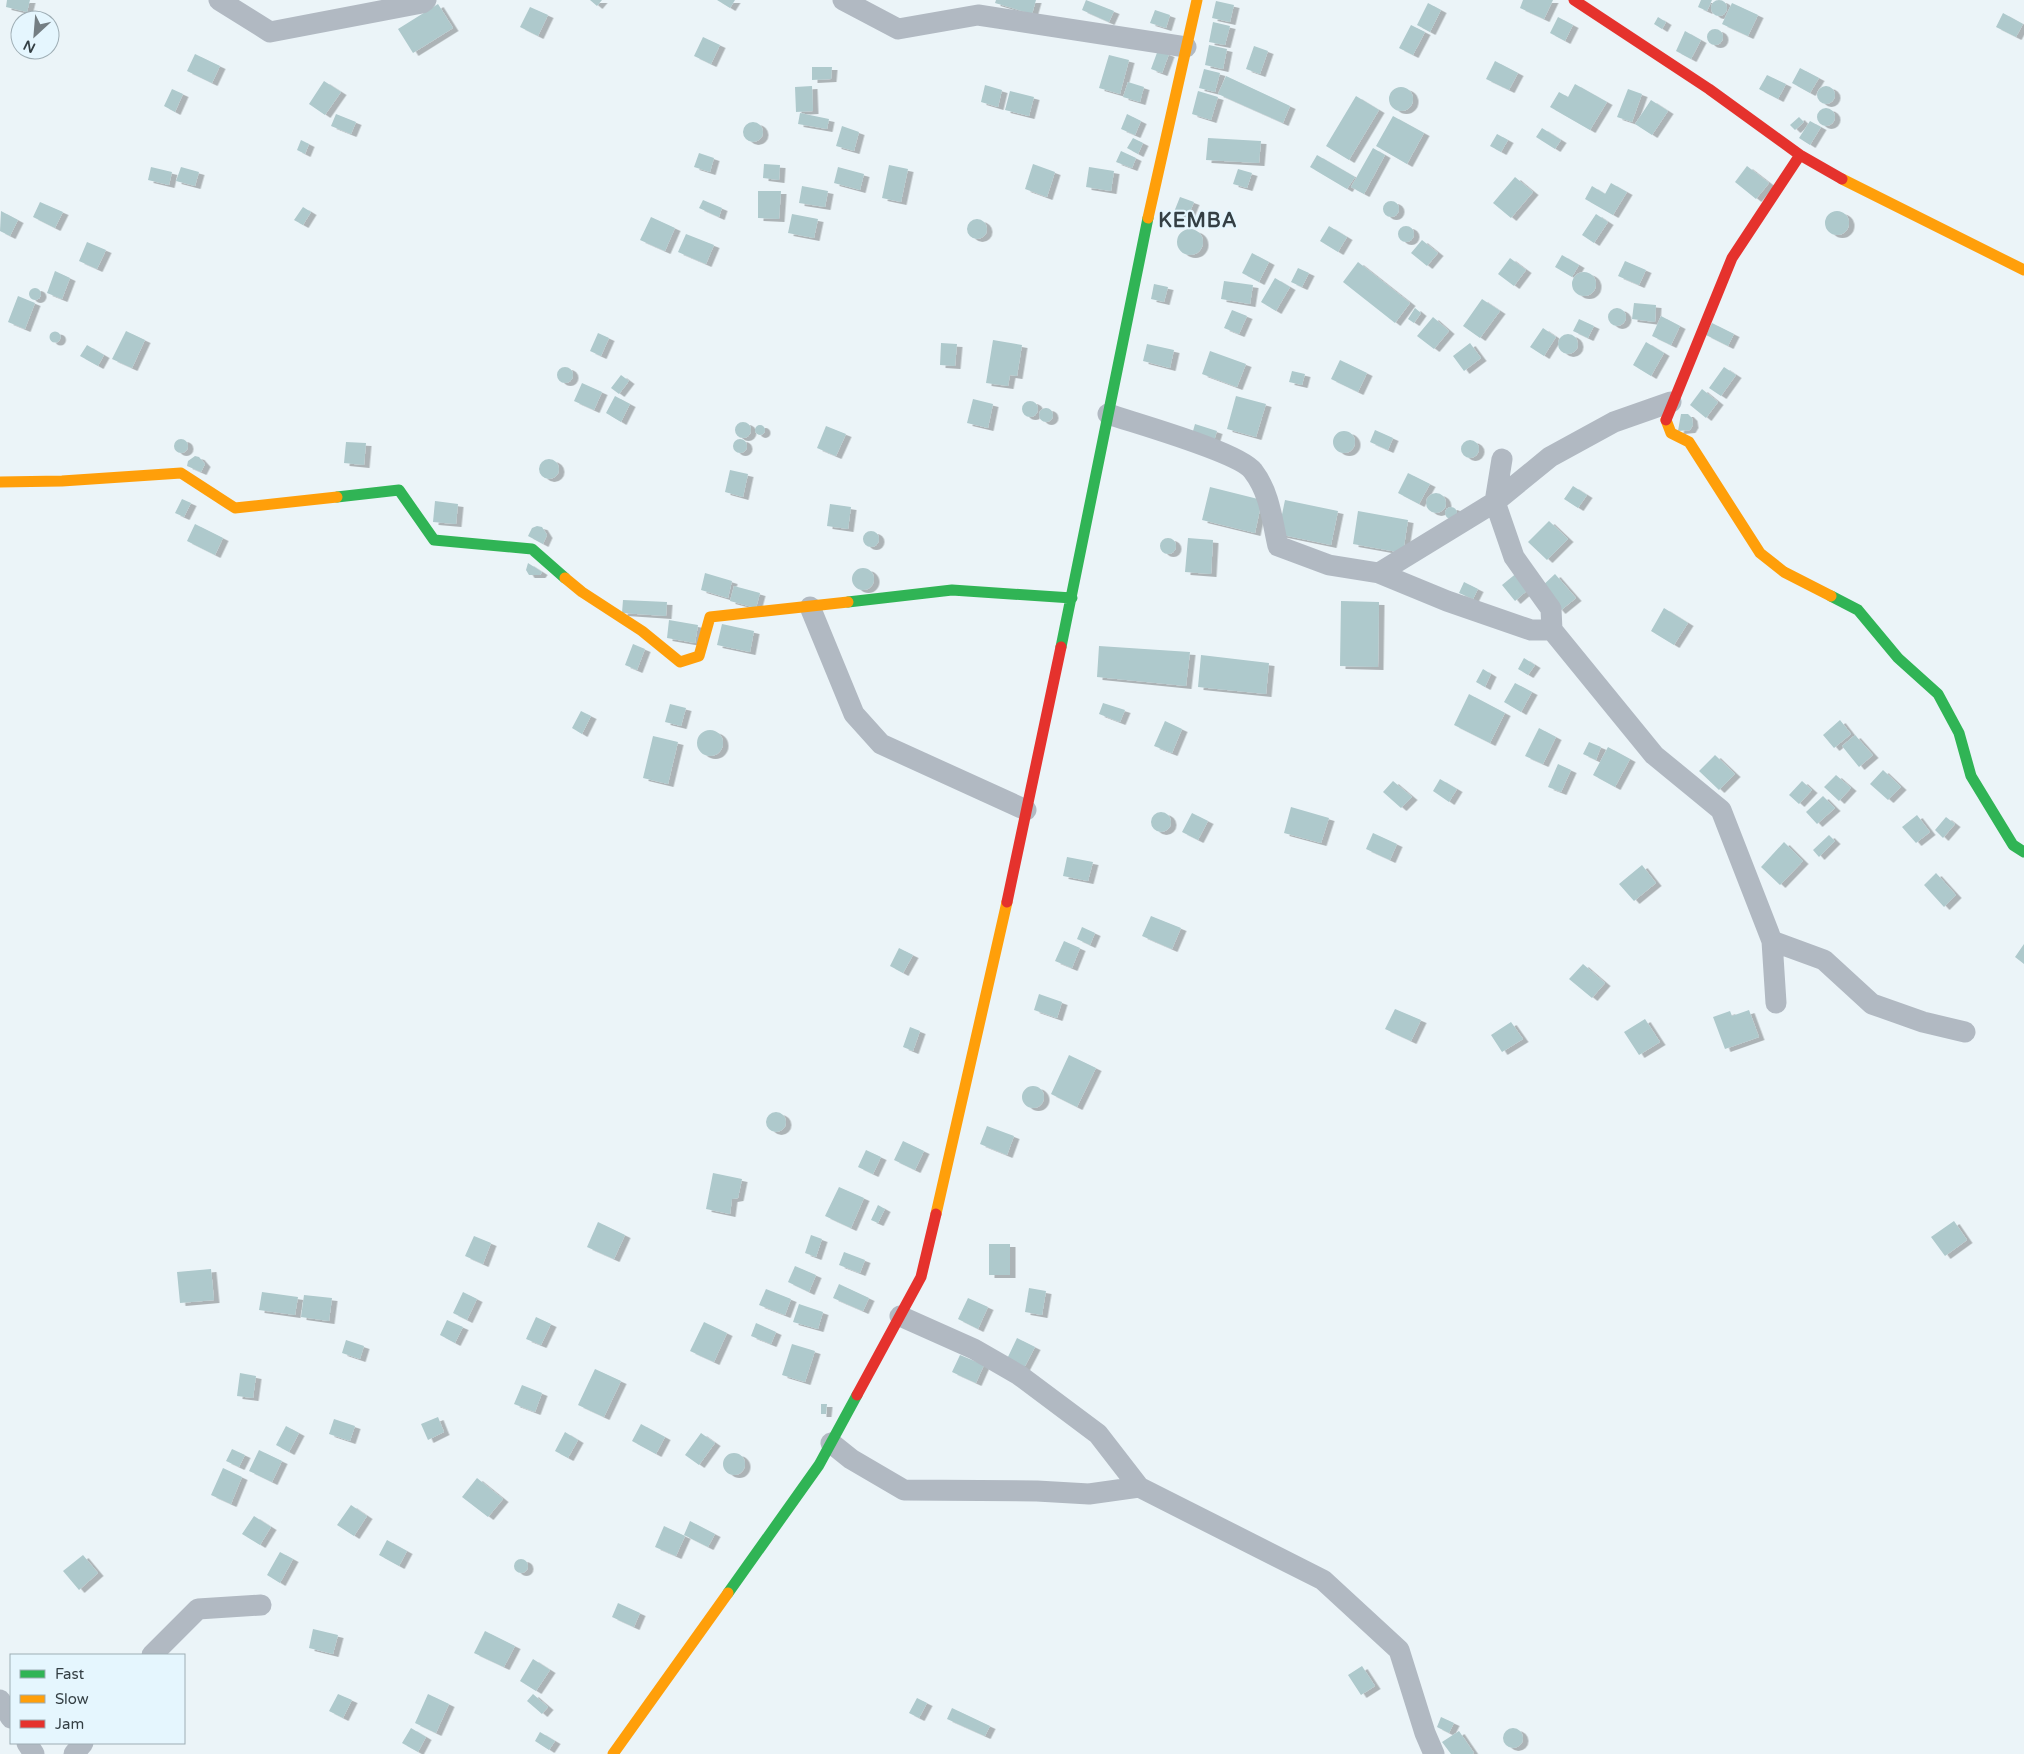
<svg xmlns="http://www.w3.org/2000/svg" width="2024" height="1754" font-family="'Varela Round',sans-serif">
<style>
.building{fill:#aec9cc;filter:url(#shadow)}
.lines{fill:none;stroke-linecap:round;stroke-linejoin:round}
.street{stroke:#b1b9c2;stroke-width:21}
.fast{stroke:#30b455;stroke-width:11}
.slow{stroke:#ff9f0a;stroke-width:11}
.jam{stroke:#e5322d;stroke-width:11}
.labels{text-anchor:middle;stroke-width:4;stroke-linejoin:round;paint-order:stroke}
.district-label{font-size:20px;font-weight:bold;letter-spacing:1px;fill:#343f44;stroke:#e5f6fe}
</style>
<defs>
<filter id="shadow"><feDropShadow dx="5.5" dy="3" stdDeviation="0" flood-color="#0004"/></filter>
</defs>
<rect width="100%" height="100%" fill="#ebf4f8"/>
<!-- building -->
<path class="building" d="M1711 8a8 8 0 1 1 16 0a8 8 0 1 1-16 0Z
M7 0H30L27 12 6 7Z
M590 0H602L597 6Z
M717 0H735L730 8Z
M996 0H1036L1032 14 995 3Z
M1086 0 1114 11 1109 22 1082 10Z
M1523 0H1553L1544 19 1520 8Z
M1701 0H1712L1707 11 1698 7Z
M1216 1 1234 5 1230 22 1212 18Z
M1428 3 1441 10 1430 32 1417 25Z
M1732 3 1758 15 1748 36 1722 24Z
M438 4 453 28 413 53 398 29Z
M530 7 548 15 538 36 520 27Z
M1155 10 1170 15 1166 28 1150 23Z
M2003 13 2023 24 2016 37 1996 27Z
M1558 17 1573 25 1565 41 1550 33Z
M1658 17 1666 22 1662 29 1654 24Z
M1213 22 1230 26 1225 45 1209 42Z
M1411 25 1425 32 1413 55 1399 48Z
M1707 37a8 8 0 1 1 16 0a8 8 0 1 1-16 0Z
M1685 31 1701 40 1691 59 1676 51Z
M703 37 720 45 711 64 694 56Z
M1209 45 1227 49 1223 69 1205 65Z
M1254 46 1268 51 1260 74 1246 69Z
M1158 50 1169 54 1162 73 1151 69Z
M195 54 220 66 212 83 187 71Z
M1109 55 1129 60 1120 94 1099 88Z
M1495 61 1518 73 1509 90 1486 79Z
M812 67H832L831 79 812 80Z
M1800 68 1819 78 1810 93 1792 83Z
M1204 69 1220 73 1215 92 1199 88Z
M1767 75 1786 84 1778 99 1759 89Z
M1226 76 1290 106 1283 123 1218 94Z
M324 81 341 92 325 115 309 104Z
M1128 82 1144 87 1140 102 1123 97Z
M1575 84 1607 102 1590 130 1550 107 1559 92 1568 97Z
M985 85 1002 90 998 107 981 102Z
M812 86 813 111 796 112 795 87Z
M1817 95a9 9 0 1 1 18 0a9 9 0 1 1-18 0Z
M1389 99a12 12 0 1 1 24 0a12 12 0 1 1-24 0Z
M172 89 183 94 175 112 164 106Z
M1628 89 1642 94 1632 122 1617 117Z
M1010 91 1034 97 1029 116 1005 110Z
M1198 91 1218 97 1211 120 1192 114Z
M1356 96 1379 110 1349 160 1326 146Z
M1651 100 1668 111 1652 135 1635 124Z
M1817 117a9 9 0 1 1 18 0a9 9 0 1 1-18 0Z
M800 113 829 119 827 129 798 124Z
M336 114 356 122 351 134 331 126Z
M1127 114 1141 121 1135 135 1121 129Z
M1393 116 1424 133 1407 164 1376 146Z
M1799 117 1804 122 1795 130 1790 125Z
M1810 121 1821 127 1810 145 1799 138Z
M743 132a10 10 0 1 1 20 0a10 10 0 1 1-20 0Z
M842 126 859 132 854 151 836 146Z
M1542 128 1561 140 1555 149 1536 137Z
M1497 134 1508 140 1501 152 1490 146Z
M1133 138 1143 143 1138 154 1127 148Z
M1208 138 1261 141 1259 163 1206 160Z
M301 140 309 144 305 154 297 150Z
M1373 148 1385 155 1364 194 1351 187Z
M1121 151 1136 158 1132 168 1116 162Z
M699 153 714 158 710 172 694 167Z
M1317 155 1355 177 1347 189 1310 167Z
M764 164 780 165 779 180 763 178Z
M1033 164 1055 172 1047 197 1025 189Z
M889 165 908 169 901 202 882 198Z
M1747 166 1769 183 1756 199 1735 182Z
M151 167 172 172 169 185 148 180Z
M181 167 199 172 195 186 176 181Z
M838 167 864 174 860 190 834 183Z
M1089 167 1114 171 1111 191 1086 187Z
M1238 169 1252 173 1247 188 1233 184Z
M1515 177 1533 192 1511 218 1493 203Z
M1611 183 1627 192 1613 215 1585 199 1592 186 1605 194Z
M802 186 828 191 825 207 799 203Z
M758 191H781L779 219 758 218Z
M1180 197 1194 202 1188 217 1174 212Z
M703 200 722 208 719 217 699 208Z
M1383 209a8 8 0 1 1 16 0a8 8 0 1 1-16 0Z
M40 202 63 212 55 228 33 217Z
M303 207 311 212 303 225 294 220Z
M1 211 18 220 10 236 0 231Z
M1825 223a12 12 0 1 1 24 0a12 12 0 1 1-24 0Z
M792 214 818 219 814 238 788 233Z
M1596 214 1608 222 1594 243 1582 235Z
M651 217 675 228 665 251 640 240Z
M967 229a10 10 0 1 1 20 0a10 10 0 1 1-20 0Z
M1398 234a8 8 0 1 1 16 0a8 8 0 1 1-16 0Z
M1329 226 1347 237 1338 252 1320 241Z
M1177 242a13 13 0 1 1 26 0a13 13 0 1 1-26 0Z
M686 234 714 245 706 264 678 252Z
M1422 240 1438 253 1427 266 1411 253Z
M87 242 106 250 97 269 79 261Z
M1252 253 1269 262 1259 282 1242 273Z
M1562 255 1579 265 1572 277 1555 267Z
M1510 258 1526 270 1514 286 1498 274Z
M1625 261 1646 270 1639 285 1618 276Z
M1358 262 1410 303 1395 323 1343 282Z
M1298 268 1309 273 1302 287 1291 282Z
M55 271 70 278 62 299 47 293Z
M1572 284a12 12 0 1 1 24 0a12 12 0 1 1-24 0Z
M1275 278 1290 287 1276 311 1261 302Z
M1224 281 1253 285 1250 304 1221 299Z
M1154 284 1168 287 1164 302 1151 299Z
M29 294a6 6 0 1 1 12 0a6 6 0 1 1-12 0Z
M18 296 35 303 25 329 8 322Z
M1482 299 1500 311 1480 338 1463 326Z
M1634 303 1656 305 1655 322 1632 319Z
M1415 308 1421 313 1414 323 1408 319Z
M1608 317a9 9 0 1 1 18 0a9 9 0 1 1-18 0Z
M1232 310 1247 316 1239 334 1224 328Z
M1661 316 1680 326 1671 345 1652 336Z
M1433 317 1449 331 1434 349 1417 336Z
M1579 319 1594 326 1588 338 1573 331Z
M1712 323 1734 334 1728 346 1706 335Z
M1543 328 1556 337 1544 356 1530 347Z
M126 331 145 340 132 368 112 359Z
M49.5 337a5.5 5.5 0 1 1 11 0a5.5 5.5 0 1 1-11 0Z
M598 333 609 338 601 356 590 351Z
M1558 344a10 10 0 1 1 20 0a10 10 0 1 1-20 0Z
M993 340 1022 345 1017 376 1010 375 1008 386 986 383Z
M1646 342 1664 353 1651 376 1633 365Z
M941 343 957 344 955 366 940 365Z
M1470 343 1481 358 1464 371 1453 356Z
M1147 344 1174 350 1170 368 1143 361Z
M87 345 104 355 98 366 80 356Z
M1210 351 1246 364 1237 387 1202 374Z
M1340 360 1367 373 1358 392 1331 379Z
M557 375a8 8 0 1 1 16 0a8 8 0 1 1-16 0Z
M1724 367 1736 375 1721 396 1709 388Z
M1292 371 1305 374 1302 385 1289 382Z
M621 375 629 381 619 394 611 388Z
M582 383 602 392 594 410 574 401Z
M1702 389 1718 402 1706 418 1690 405Z
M615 396 630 404 621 422 606 413Z
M1236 396 1266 404 1256 437 1227 429Z
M973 399 993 404 988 428 967 423Z
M1022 409a8 8 0 1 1 16 0a8 8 0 1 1-16 0Z
M1039 415a7 7 0 1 1 14 0a7 7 0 1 1-14 0Z
M1681 414H1688L1692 418 1693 425 1690 430 1678 431Z
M735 430a8 8 0 1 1 16 0a8 8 0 1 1-16 0Z
M1195 424 1217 431 1213 444 1191 438Z
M755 430a5 5 0 1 1 10 0a5 5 0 1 1-10 0Z
M826 426 846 434 836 456 817 448Z
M1375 430 1393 438 1388 450 1370 442Z
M1333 442a11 11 0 1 1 22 0a11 11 0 1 1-22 0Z
M174 446a7 7 0 1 1 14 0a7 7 0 1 1-14 0Z
M733 446a7 7 0 1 1 14 0a7 7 0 1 1-14 0Z
M1461 449a9 9 0 1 1 18 0a9 9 0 1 1-18 0Z
M346 442 366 443 364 465 344 463Z
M195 456 199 457 205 464 201 472 187 466 188 461Z
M539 469a10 10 0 1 1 20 0a10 10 0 1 1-20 0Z
M730 470 748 474 743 497 725 492Z
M1408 473 1430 484 1419 504 1398 493Z
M1573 486 1587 495 1578 508 1564 499Z
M1210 487 1262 500 1255 533 1202 520Z
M1426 503a10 10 0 1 1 20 0a10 10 0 1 1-20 0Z
M182 499 191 503 184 517 175 513Z
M1285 500 1338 511 1331 545 1278 534Z
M435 501 458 504 456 524 433 522Z
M830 504 851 507 848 529 827 526Z
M1445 513a6 6 0 1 1 12 0a6 6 0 1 1-12 0Z
M1358 511 1408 520 1403 553 1353 544Z
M1549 521 1568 539 1547 560 1528 542Z
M195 524 223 538 215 555 187 541Z
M537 526 542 527 547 535 543 544 528 536 532 528Z
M863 539a8 8 0 1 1 16 0a8 8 0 1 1-16 0Z
M1188 538 1213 540 1211 574 1185 572Z
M1160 546a8 8 0 1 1 16 0a8 8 0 1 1-16 0Z
M528 563 542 572 540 575H529L526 570Z
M852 579a11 11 0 1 1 22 0a11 11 0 1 1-22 0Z
M1518 572 1531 587 1515 601 1502 585Z
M705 573 732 581 728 598 701 590Z
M1555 574 1576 598 1560 611 1540 588Z
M1464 582 1478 589 1473 599 1459 593Z
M734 586 760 593 756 608 730 601Z
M623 600 667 602 666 616 622 613Z
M1341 601 1379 602 1378 667 1340 666Z
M1664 608 1688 623 1674 645 1651 631Z
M669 620 698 625 695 643 667 638Z
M722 624 754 631 750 652 717 645Z
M633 644 645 649 637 670 625 665Z
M1099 646 1190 652 1186 686 1097 677Z
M1201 655 1269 663 1266 694 1198 687Z
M1524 658 1535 665 1528 675 1518 669Z
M1483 669 1491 674 1485 687 1476 682Z
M1515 683 1532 692 1521 712 1504 702Z
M1469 694 1505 713 1490 743 1454 725Z
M1103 703 1125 710 1120 722 1099 714Z
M670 704 686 708 681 726 665 722Z
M581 711 591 716 582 734 572 728Z
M1840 720 1851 734 1834 748 1823 735Z
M1165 721 1182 729 1172 753 1154 746Z
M1539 728 1556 737 1543 764 1525 756Z
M697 743a13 13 0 1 1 26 0a13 13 0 1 1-26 0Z
M1855 735 1873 755 1859 767 1842 746Z
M653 736 678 742 668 784 643 778Z
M1589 742 1601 747 1596 760 1583 754Z
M1608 747 1630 759 1615 787 1593 775Z
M1715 755 1735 774 1719 790 1699 771Z
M1558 764 1571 770 1561 792 1548 787Z
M1883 770 1901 787 1888 800 1870 784Z
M1836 775 1851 788 1839 801 1824 787Z
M1440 779 1457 789 1449 802 1433 791Z
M1393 781 1412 797 1401 808 1383 792Z
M1802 781 1812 790 1799 804 1789 795Z
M1823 796 1835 808 1817 824 1806 812Z
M1291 807 1329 818 1321 843 1284 833Z
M1151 822a10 10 0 1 1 20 0a10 10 0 1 1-20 0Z
M1192 813 1208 821 1198 840 1182 832Z
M1917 815 1930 832 1916 843 1902 827Z
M1946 817 1955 824 1943 838 1935 830Z
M1373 833 1397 844 1390 860 1366 849Z
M1829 835 1835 841 1819 857 1813 850Z
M1784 842 1803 861 1780 885 1761 867Z
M1067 857 1093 862 1088 881 1063 876Z
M1642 865 1656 883 1634 901 1619 884Z
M1936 873 1956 895 1944 907 1924 885Z
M1151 916 1181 928 1172 949 1142 936Z
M1082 927 1095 933 1090 945 1077 939Z
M1064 941 1080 948 1072 968 1055 961Z
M2024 944V964L2015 957Z
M899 948 913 955 903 973 890 966Z
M1583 964 1605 983 1592 998 1569 979Z
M1039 994 1062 1002 1057 1018 1034 1010Z
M1395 1009 1421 1020 1411 1041 1385 1029Z
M1749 1010 1759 1037 1725 1049 1713 1017 1730 1011 1732 1016Z
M1645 1019 1660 1042 1639 1055 1624 1032Z
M1511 1022 1523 1039 1502 1052 1491 1035Z
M910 1027 920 1031 913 1051 903 1047Z
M1069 1055 1096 1068 1077 1107 1051 1094Z
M1022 1097a11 11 0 1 1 22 0a11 11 0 1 1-22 0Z
M766 1122a10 10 0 1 1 20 0a10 10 0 1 1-20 0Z
M987 1126 1014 1136 1007 1155 980 1144Z
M903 1141 924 1151 915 1170 894 1160Z
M866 1150 881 1157 873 1174 858 1167Z
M713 1173 742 1179 738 1198 732 1199 730 1214 706 1209Z
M839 1187 864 1198 851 1228 825 1216Z
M878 1205 885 1209 878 1223 871 1220Z
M1954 1221 1967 1240 1945 1256 1931 1237Z
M598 1222 625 1235 614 1259 587 1247Z
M811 1235 822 1239 816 1257 805 1253Z
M474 1236 491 1243 483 1264 465 1256Z
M989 1244H1010V1275H989Z
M844 1252 865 1260 860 1273 839 1265Z
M795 1266 816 1275 809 1292 788 1282Z
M211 1269 214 1300 180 1303 177 1272Z
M839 1284 869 1298 863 1311 833 1298Z
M1029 1288 1046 1291 1042 1315 1025 1312Z
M766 1289 791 1299 785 1315 759 1305Z
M262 1292 298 1297 295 1315 259 1310Z
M463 1292 477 1299 467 1320 453 1313Z
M304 1295 332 1298 329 1321 301 1317Z
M968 1298 988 1307 978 1329 958 1319Z
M799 1304 823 1312 818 1329 793 1322Z
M536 1317 551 1324 541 1345 526 1339Z
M447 1320 463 1327 455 1343 440 1335Z
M704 1322 727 1333 714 1362 690 1351Z
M756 1323 776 1332 771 1344 751 1336Z
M1017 1338 1035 1347 1024 1368 1007 1359Z
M346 1340 364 1346 360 1359 342 1353Z
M792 1344 815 1351 805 1382 782 1375Z
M960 1355 984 1365 976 1383 952 1372Z
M595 1369 621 1381 604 1417 578 1405Z
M240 1373 256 1376 253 1398 237 1396Z
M522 1385 542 1393 535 1412 514 1404Z
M821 1404H827L826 1414H821Z
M438 1417 444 1432 428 1440 421 1424Z
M334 1419 355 1426 350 1441 329 1434Z
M641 1424 665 1437 656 1454 632 1441Z
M286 1426 299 1433 289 1452 276 1445Z
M565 1432 578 1440 568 1458 555 1451Z
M701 1433 715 1443 699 1465 685 1455Z
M232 1449 245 1455 239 1467 226 1461Z
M259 1450 282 1461 272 1482 249 1471Z
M723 1464a11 11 0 1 1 22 0a11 11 0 1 1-22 0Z
M223 1468 242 1477 231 1504 211 1495Z
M477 1478 503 1499 488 1517 462 1497Z
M351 1505 367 1516 354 1536 337 1525Z
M254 1516 271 1527 260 1545 242 1534Z
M690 1521 715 1534 708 1547 684 1535Z
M664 1526 685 1536 676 1556 655 1547Z
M387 1540 407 1551 399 1566 379 1555Z
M280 1552 293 1559 280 1583 267 1575Z
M83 1555 98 1573 79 1590 63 1571Z
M514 1566a7 7 0 1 1 14 0a7 7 0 1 1-14 0Z
M618 1603 640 1613 634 1627 612 1617Z
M313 1629 338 1635 333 1654 309 1648Z
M485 1631 515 1646 504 1667 474 1653Z
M533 1659 550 1670 536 1691 520 1681Z
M1362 1666 1375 1686 1361 1695 1348 1675Z
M338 1694 352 1700 343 1718 329 1711Z
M428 1694 449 1704 436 1733 415 1723Z
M533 1694 548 1707 542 1714 527 1701Z
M917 1698 927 1703 919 1718 909 1713Z
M952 1708 990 1726 985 1736 947 1719Z
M1441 1717 1454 1723 1449 1733 1437 1727Z
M1503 1738a10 10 0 1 1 20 0a10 10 0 1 1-20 0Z
M411 1728 426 1737 418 1752 402 1743Z
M1459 1731 1474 1753 1472 1754H1451L1442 1742Z
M540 1732 555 1741 549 1750 535 1741Z"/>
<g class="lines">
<!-- street -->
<path class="street" d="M219 0 270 32 422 3 426 0
M843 0 898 29 978 15 1186 47
M1108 414C1134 423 1239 452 1253 471 1270 493 1272 520 1278 546L1329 565 1379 573 1447 601 1531 630H1552
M1502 459 1495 502 1514 557 1551 609 1552 630 1654 755 1721 810 1772 941 1776 1003
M1379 573 1495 502 1550 457 1614 422 1671 402
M810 607 854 714 881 744 1026 810
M1772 941 1824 960 1872 1004 1923 1022 1965 1032
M900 1316 974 1349 1019 1375 1098 1434 1139 1487
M831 1443 851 1459 904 1490 1037 1491 1089 1494 1139 1487 1323 1580 1399 1650 1425 1733 1434 1754
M152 1655 198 1609 261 1605
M0 1700 11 1718
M27 1743 34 1754
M74 1754 83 1743"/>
<!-- fast -->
<path class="fast" d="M337 497 399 490 434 540 532 549 565 578
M1831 596 1858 610 1898 658 1938 694 1959 733 1971 776 2013 845 2024 852
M848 602 952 590 1072 598
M1061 647 1148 218
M728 1593 819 1465 857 1395"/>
<!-- slow -->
<path class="slow" d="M1842 179 2024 270
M1148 218 1197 0
M1666 420 1671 433 1689 442 1760 553 1784 572 1831 596
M0 482 62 481 181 473 235 508 337 497
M565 578 582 592 642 631 680 662 699 656 710 617 848 602
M936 1214 1007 902
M613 1754 728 1593"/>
<!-- jam -->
<path class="jam" d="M1574 0 1709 89 1800 155 1842 179
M1666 420 1732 258 1800 155
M1007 902 1061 647
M857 1395 921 1277 936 1214"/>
</g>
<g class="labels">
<!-- district labels -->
<g class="district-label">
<text x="1198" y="227">KEMBA</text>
</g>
</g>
<!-- legend -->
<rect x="10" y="1654" width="175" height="90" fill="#e5f6fe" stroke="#9eadb4"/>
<rect x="20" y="1670" width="25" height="8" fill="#30b455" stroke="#9eadb4"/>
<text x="55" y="1679" font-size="15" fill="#343f44">Fast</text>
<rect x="20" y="1695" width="25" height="8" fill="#ff9f0a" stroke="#9eadb4"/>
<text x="55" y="1704" font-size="15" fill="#343f44">Slow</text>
<rect x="20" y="1720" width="25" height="8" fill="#e5322d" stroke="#9eadb4"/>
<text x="55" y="1729" font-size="15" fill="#343f44">Jam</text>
<!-- north arrow -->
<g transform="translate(35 35) rotate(206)"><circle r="24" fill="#e5f6fe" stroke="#9eadb4"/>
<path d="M0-4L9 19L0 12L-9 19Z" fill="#747e83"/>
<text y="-8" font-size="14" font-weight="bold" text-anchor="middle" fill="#343f44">N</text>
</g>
</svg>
